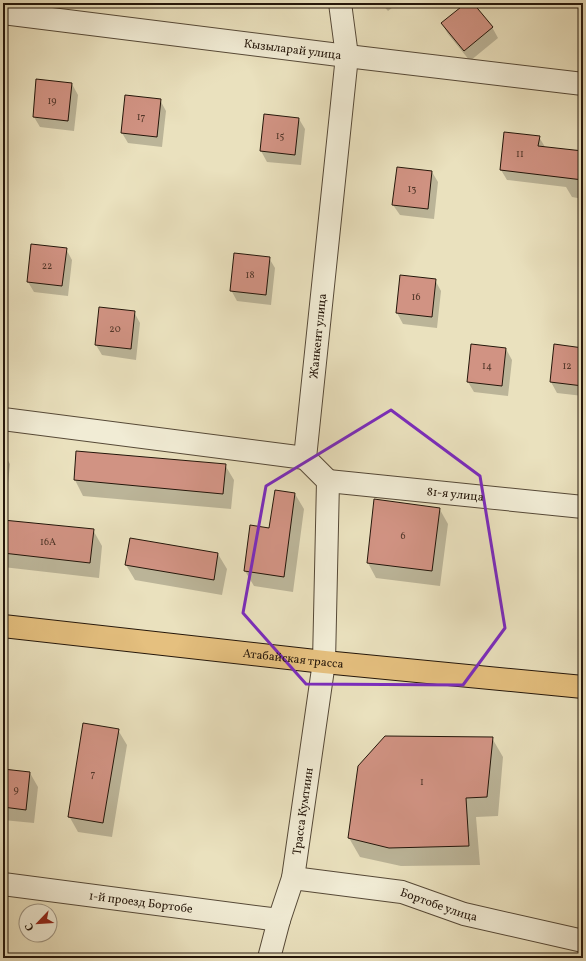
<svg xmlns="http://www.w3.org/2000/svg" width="586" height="961" font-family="Vollkorn,serif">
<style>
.shadow{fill:#0003}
.building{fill:#d19383;stroke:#24160a}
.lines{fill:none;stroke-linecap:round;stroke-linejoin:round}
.minor-casing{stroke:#564937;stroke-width:24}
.major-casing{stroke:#24160a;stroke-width:24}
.minor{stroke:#f1ecd5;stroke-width:22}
.major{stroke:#e5c07f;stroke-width:22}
.marked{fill:none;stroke:#7b2cbf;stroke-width:3;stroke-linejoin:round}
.labels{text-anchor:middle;stroke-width:3.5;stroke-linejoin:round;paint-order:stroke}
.number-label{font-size:10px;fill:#4f3528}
.street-label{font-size:12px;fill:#24160a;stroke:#f1ecd5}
</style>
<rect width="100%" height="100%" fill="#eae1be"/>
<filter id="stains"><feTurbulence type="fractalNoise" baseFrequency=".005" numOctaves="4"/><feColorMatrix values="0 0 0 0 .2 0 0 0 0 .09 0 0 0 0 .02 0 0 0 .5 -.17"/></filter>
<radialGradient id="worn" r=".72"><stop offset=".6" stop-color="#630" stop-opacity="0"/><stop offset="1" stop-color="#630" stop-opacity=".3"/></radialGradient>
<!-- shadow -->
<path class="shadow" d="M381 3H398L388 11Z
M467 3H472L492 27 498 38 470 61 448 34 442 24Z
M72 84 78 95 74 131 40 127 34 117Z
M160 100 166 111 162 147 128 143 122 133Z
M265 115 299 119 305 129 301 165 267 162 261 151Z
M539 137 545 147 583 152V199L572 197 566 187 507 180 501 170Z
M432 172 438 182 434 219 400 215 393 205Z
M66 249 72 260 68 296 34 292 28 282Z
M269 258 275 268 271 305 237 301 231 290Z
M435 280 441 291 437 328 403 324 397 313Z
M134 312 140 323 136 360 102 355 96 345Z
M555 345 583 349V396L557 393 551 382Z
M506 349 512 360 508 396 474 392 468 382Z
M3 452 10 464 4 521 93 530 102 546 99 578 3 567Z
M77 452 225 465 234 480 231 509 83 496 75 480Z
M295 494 304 509 293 592 254 586 245 571 270 529Z
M439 508 448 524 440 586 376 578 368 563Z
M218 554 227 569 222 595 135 580 126 565Z
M118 730 127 745 112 837 78 832 69 816Z
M492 738 503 757 498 816 476 817 480 865 401 866 360 857 349 838Z
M3 770 30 773 38 787 34 823 3 820Z
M364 955 379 958H363Z"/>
<!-- building -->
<path class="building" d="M466 3H473L493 27 464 51 441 23Z
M36 79 72 83 68 121 33 117Z
M125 95 161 99 157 137 121 133Z
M264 114 299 118 295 155 260 151Z
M504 132 540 136 538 146 583 151V180L500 170Z
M397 167 432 171 428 209 392 205Z
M31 244 67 248 62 286 27 282Z
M234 253 270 257 266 295 230 291Z
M400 275 436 279 432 317 396 313Z
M99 307 135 311 131 349 95 345Z
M471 344 506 348 502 386 467 382Z
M554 344 583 348V386L550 382Z
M76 451 226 464 223 494 74 480Z
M275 490 295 493 284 577 244 571 250 525 269 528Z
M374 499 440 508 432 571 367 563Z
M3 520 94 529 90 563 3 553Z
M130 538 218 553 214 580 125 565Z
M83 723 119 729 103 823 68 817Z
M385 736 493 737 487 797 466 798 469 846 389 848 348 838 358 766Z
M3 769 30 772 26 810 3 807Z"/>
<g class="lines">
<defs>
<g id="minor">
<path id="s1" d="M3 13 347 56 583 84"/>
<path d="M3 419 305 458"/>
<path id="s2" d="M328 481 583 507"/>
<path id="s3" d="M293 878 402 892 464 914 583 941"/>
<path id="s4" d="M3 884 279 920"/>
<path id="s5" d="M269 958 279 920 293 878 324 662 328 481 305 458 347 56 340 3"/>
</g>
<g id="major">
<path id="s6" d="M3 626 324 662 583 687"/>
</g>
</defs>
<!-- minor casing -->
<use href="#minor" class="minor-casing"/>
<!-- major casing -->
<use href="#major" class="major-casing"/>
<!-- minor -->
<use href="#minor" class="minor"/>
<!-- major -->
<use href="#major" class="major"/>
</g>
<!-- marked area -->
<path class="marked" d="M391 410 480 476 505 628 463 685 306 684 243 613 266 486Z"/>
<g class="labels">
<!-- number labels -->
<g class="number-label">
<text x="52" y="104">19</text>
<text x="141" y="120">17</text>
<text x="280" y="139">15</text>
<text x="520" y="157">11</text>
<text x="412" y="192">13</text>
<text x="47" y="269">22</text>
<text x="250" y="278">18</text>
<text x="416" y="300">16</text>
<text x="115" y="332">20</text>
<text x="487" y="369">14</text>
<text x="567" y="369">12</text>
<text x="403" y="539">6</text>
<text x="48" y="545">16А</text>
<text x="93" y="777">7</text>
<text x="422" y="785">1</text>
<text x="16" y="793">9</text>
</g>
<!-- street labels -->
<g class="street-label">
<text dy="4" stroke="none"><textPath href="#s1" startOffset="292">Кызыларай улица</textPath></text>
<text dy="4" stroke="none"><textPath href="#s5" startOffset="638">Жанкент улица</textPath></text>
<text dy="4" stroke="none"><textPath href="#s2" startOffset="128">81-я улица</textPath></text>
<text dy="4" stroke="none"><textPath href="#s6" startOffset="292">Атабайская трасса</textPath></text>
<text dy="4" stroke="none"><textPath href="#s5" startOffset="151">Трасса Кумтиин</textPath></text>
<text dy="4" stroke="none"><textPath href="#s4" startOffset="139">1-й проезд Бортобе</textPath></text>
<text dy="4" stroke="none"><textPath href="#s3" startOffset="149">Бортобе улица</textPath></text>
</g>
</g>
<!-- margin -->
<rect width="586" height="961" fill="none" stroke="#eae1be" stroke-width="16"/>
<rect x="4" y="4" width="578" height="953" fill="none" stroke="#24160a" stroke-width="2"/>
<rect x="8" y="8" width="570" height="945" fill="none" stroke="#24160a"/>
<!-- north arrow -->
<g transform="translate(38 923) rotate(245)"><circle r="19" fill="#f1ecd5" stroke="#9f9684"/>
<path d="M0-3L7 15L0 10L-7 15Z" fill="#8f2418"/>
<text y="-6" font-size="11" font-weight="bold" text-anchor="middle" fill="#24160a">С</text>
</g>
<rect width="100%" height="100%" filter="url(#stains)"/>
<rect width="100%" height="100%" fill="url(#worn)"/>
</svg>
